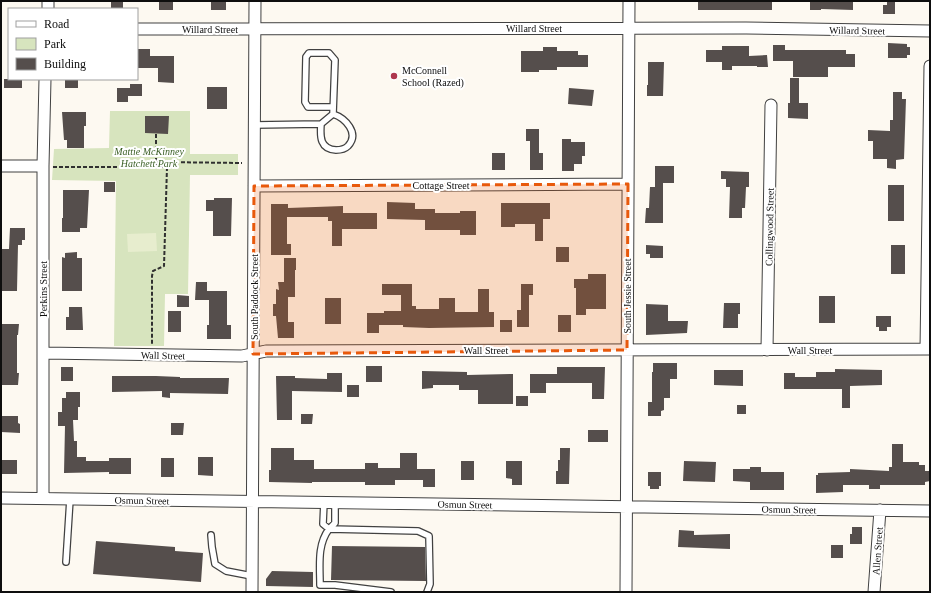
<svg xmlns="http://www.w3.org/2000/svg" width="931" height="593" font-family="'Times New Roman',serif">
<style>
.green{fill:#d7e4be}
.pitch{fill:#e7edce}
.building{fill:#554e4c}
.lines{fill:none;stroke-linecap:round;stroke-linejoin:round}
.service-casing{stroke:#414141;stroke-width:8}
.minor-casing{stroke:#414141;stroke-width:13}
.path{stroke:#303030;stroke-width:2;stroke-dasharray:4 2;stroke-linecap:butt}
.service{stroke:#fff;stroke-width:5.5}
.minor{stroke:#fff;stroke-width:11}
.marked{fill:#e8590c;fill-opacity:0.2;stroke:#e8590c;stroke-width:3;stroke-dasharray:8 5;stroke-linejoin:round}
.poi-dot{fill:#ae364d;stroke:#fff;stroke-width:1.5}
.labels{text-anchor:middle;stroke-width:4;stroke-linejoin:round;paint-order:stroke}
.street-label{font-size:10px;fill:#0e0e0e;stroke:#fff}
.poi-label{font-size:10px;fill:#0e0e0e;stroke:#fff;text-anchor:start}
.park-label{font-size:10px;font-style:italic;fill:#3a5f25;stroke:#fff}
</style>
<rect width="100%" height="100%" fill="#fdf9f1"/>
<!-- green -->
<path class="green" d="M110 111H190V154H238V175H190L188 294H165L164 346H114L116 181 52 180 54 149 109 148Z"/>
<!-- pitch -->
<path class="pitch" d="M156 233 157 251 128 252 127 234Z"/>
<!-- building -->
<path class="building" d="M111 1H123V9H111Z
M159 1H173V10H159Z
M211 1H226V10H211Z
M698 1H772V10H698Z
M810 1H853V10L821 9V10H810Z
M887 1H895V14H883V5H887Z
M888 43 907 44V47H910V55H907V58H888Z
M773 45H785V50H846V54H855V67H828V77H793V61H773Z
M722 46H749V56L767 55 768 67H757V66H732V70H722V62H706V50H722Z
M543 47H557V51H578V55H588V67H557V70H539V72H521V51H543Z
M137 49H150V56H174V83L158 82V68H137Z
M648 62H664L663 96H647V85H648Z
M790 78H799V103H808V119L788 118V103H790Z
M4 79H22V88H4Z
M65 79H78V88H65Z
M130 84H142V96H128V102H117V88H130Z
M207 87H227V109H207Z
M569 88 594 90 592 106 568 104Z
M893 92H902V99H906L904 159 896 160V169L887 168V159H873V141H868V130L890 131V120H893Z
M62 112H86V126H84V148H67V140H64Z
M145 116H169L168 134 145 133Z
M526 129H539V153H543V170H530V141H526Z
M562 139H571V142H585V156H582V164H574V171H562Z
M492 153H505V170H492Z
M655 166H674V183H663V223H645L646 208H649L650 187H655Z
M721 171 749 172V187H746L745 208H742V218H729L730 187H726V179H721Z
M104 182H115V192H104Z
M888 185H904V221H888Z
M63 190H89L87 228H80V232H62V218H63Z
M214 198H232L231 236H213V211H206V200H214Z
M387 202 415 203V209H435V213H460V211H476V235H460V230H425V220L387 219Z
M501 203H550V219H543V241H535V224H515V227H501Z
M271 204H288V208L343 206V213H377V229H342V246H332V221H328V217H287V244H291V255H271Z
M10 228H25V240H22V245H18L17 291H2L1 249H9Z
M646 245 663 246V258H650V254H646Z
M891 245H905V274H891Z
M556 247H569V262H556Z
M77 252V258H82V291H62V257L65 258V253Z
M284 258H296V270H295V297H288V322H294V338H278L276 316H273V304H276V289L279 290 278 282H284Z
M588 274H606V309H586V315H576V288H574V279H588Z
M196 282H207V291H227V325H231V339H207V325H209V300H195Z
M382 284H412V306H416V309H439V298H455V312H478V289H489V312H494V327L429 328 403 327V325H379V333H367V313H384V311H401V295H382Z
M521 284H533V295H529V327H517V310H521Z
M177 295 189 296V307H177Z
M819 296H835V323H819Z
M325 298H341V324H325Z
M724 303H740V314H738V328H723Z
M646 304 668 305V321H688L687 333 646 335Z
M69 307H82L83 330H66V317H69Z
M168 311H181V332H168Z
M558 315H571V332H558Z
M876 316H891V327H887V331H879V327H876Z
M500 320H512V332H500Z
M1 324H19L18 335H17V373H19L18 385H1Z
M653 363H677V379H670V398H664V410L661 411V416H648V402H652V372H653Z
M366 366H382V382H366Z
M61 367H73V381H61Z
M557 367H605L604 399H592V383H546V393H530V374H557Z
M835 369 882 370V385L850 386V408H842V389H784V373H795V377H816V372H835Z
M714 370H743V386L714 385Z
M422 371 467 372V375L513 374V404H478V390H459V385H433V388L422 389Z
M327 373H342V392L292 391V420H277L276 376H295V378L327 379Z
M112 376H156L180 377V378H229L228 394 170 393V398L162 397V391L112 392Z
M347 385H359V397H347Z
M66 392H80V407H78V420H73L74 441H77V457H86V461H109V458H131V474H109V472L64 473 65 426H58V412H62V398H66Z
M516 396H528V406H516Z
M737 405H746V414H737Z
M301 414H313L312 424H301Z
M1 416H18V423L20 424V433L1 432Z
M171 423H184L183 435H171Z
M588 430H608V442H588Z
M892 444H903V462H919V465H925V471H930V481L925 482V485H880V489H869V485H843V492L816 493V475H818V473L850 472V469L889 471V467H892Z
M271 448H294V460H314V469H365V463H378V468H400V453H417V469H435V487H423V480H395V485H365V482H312V483L269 482V470H271Z
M560 448H570L569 484H556V471H558V460H560Z
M198 457H213V476L198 475Z
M161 458H174V477H161Z
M2 460H17V474H2Z
M461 461H474V480H461Z
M506 461H522V485H512V479L506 478Z
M684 461 716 462 715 482 683 481Z
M750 467H761V472H784V490H750V482L733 481V469H750Z
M648 472H661V486H659V489H650V486H648Z
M852 527H862V544H850V534H852Z
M679 530 694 531V535L730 534V549L678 547Z
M96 541 175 547V551L203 553 201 582 93 574Z
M831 545H843V558H831Z
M332 546 425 547 426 581 331 580Z
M272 571 313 572V587L266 586V579Z"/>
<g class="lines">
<defs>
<path id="service" d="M321 124C320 137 320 149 336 150 340 150 345 149 348 146 360 133 345 118 333 114
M254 125 321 124 333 114 335 60 329 53H309L306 57 305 102 308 107H333
M324 502 323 524 329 529 335 523V502
M211 535 212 547 215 564 226 571 252 576
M66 562 70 499
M391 592 335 585H320C320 565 317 545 329 529L418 531 429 536 430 584 427 592"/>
<path id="minor" d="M48 9V1
M137 29 746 28 930 31
M1 166H43
M254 186 628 184
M926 349 930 66
M767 350 771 105
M43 353 242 356 266 351 930 349
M1 498 930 511
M43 498V166L45 79
M252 592 255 1
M626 592 629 1
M874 592 880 510"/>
</defs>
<!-- service casing -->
<use href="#service" class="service-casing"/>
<!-- minor casing -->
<use href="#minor" class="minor-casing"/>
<!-- path -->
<path class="path" d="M156 134V162
M53 167H167L164 266 153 271 152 276V345
M156 167V162L242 163"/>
<!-- service -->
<use href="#service" class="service"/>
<!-- minor -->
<use href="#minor" class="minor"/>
</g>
<!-- marked area -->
<path class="marked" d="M628 184 627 350 253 354 254 186Z"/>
<!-- markers -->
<circle class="poi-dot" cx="394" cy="76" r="4"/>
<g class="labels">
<!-- street labels -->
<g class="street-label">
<text x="534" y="32">Willard Street</text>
<text x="210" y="33">Willard Street</text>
<text transform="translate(857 30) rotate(1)" y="4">Willard Street</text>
<text x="441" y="189">Cottage Street</text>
<text transform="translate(769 227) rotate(-89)" y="4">Collingwood Street</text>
<text transform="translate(43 289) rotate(-90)" y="4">Perkins Street</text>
<text transform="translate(627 296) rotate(-90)" y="4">South Jessie Street</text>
<text transform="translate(254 297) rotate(-90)" y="4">South Paddock Street</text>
<text x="486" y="354">Wall Street</text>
<text x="810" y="354">Wall Street</text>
<text transform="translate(163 355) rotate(1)" y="4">Wall Street</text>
<text transform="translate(142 500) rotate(1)" y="4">Osmun Street</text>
<text transform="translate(465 504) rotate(1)" y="4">Osmun Street</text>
<text transform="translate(789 509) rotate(1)" y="4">Osmun Street</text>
<text transform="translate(877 551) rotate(-86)" y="4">Allen Street</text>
</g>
<!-- poi labels -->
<g class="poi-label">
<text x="402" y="74">McConnell<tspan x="402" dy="12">School (Razed)</tspan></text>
</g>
<!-- park labels -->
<g class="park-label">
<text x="149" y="155">Mattie McKinney<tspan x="149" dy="12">Hatchett Park</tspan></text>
</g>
</g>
<!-- border -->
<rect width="931" height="593" fill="none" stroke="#0e0e0e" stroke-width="4"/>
<!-- legend -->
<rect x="8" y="8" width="130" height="72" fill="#ffffff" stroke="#9f9f9f"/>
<rect x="16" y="21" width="20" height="6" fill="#ffffff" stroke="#9f9f9f"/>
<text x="44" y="28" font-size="12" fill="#0e0e0e">Road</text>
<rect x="16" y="38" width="20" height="12" fill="#d7e4be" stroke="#9f9f9f"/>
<text x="44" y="48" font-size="12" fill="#0e0e0e">Park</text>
<rect x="16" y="58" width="20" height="12" fill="#554e4c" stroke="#9f9f9f"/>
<text x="44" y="68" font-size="12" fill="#0e0e0e">Building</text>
</svg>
